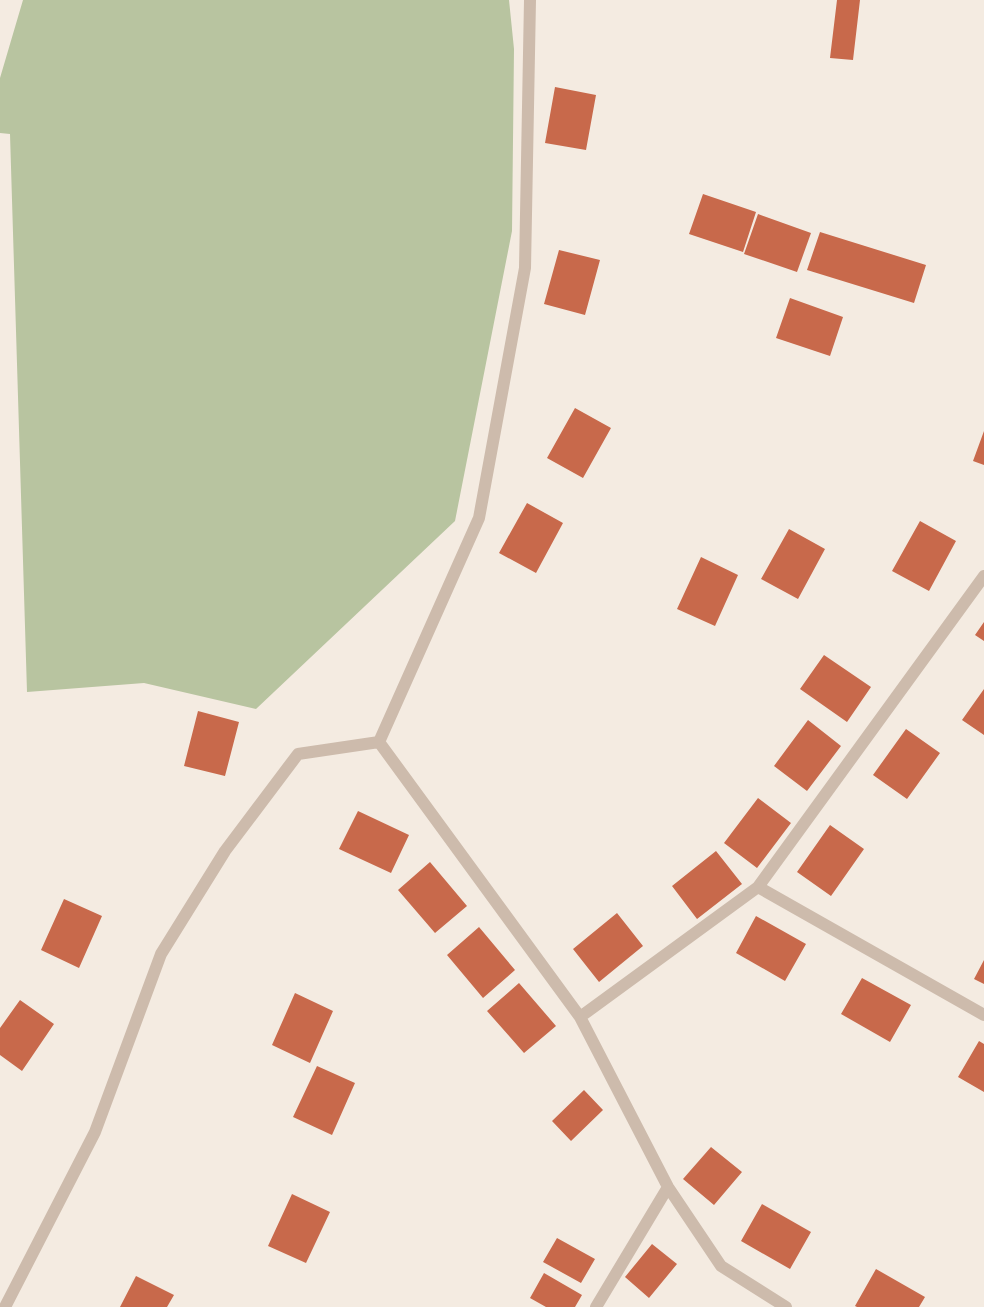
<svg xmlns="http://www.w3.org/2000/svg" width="984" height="1307" font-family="Ubuntu,sans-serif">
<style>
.green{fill:#b8c4a0}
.building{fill:#c8694b}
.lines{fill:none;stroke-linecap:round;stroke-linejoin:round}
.street{stroke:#cdbbac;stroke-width:12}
</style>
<rect width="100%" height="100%" fill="#f4ebe1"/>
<!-- green -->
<path class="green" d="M23 0H509L514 49 512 231 455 521 256 709 144 683 27 692 10 134 0 133V78Z"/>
<!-- building -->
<path class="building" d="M837 0H860L853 60 830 58Z
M555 87 596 95 586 150 545 143Z
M703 194 756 212 743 252 689 234Z
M758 214 811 233 797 272 744 254Z
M820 232 926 265 914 303 807 270Z
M559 250 600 260 585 315 544 304Z
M790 298 843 317 830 356 776 338Z
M575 408 611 428 583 478 547 458Z
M984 431V465L973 461Z
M527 503 563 523 536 573 499 553Z
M920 521 956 541 929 591 892 571Z
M789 529 825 549 798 599 761 579Z
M701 557 738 575 715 626 677 609Z
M984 622V641L975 635Z
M824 655 871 687 847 722 800 689Z
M984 689V735L962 720Z
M198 711 239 722 225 776 184 766Z
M808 720 841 746 807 791 774 766Z
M906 729 940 753 907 799 873 775Z
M758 798 791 823 757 868 724 843Z
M358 811 409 835 391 873 339 849Z
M830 825 864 849 831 896 797 872Z
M716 851 742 884 697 919 672 886Z
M430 862 467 906 435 933 398 890Z
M64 899 102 916 79 968 41 950Z
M617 913 643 946 599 982 573 949Z
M756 916 806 944 785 981 736 953Z
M479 927 515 970 483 998 447 955Z
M984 960V984L974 979Z
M862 978 911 1005 890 1042 841 1014Z
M519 983 556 1026 524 1053 487 1011Z
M295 993 333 1011 310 1063 272 1045Z
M20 1000 54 1024 22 1071 0 1055V1028Z
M979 1041 984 1044V1092L958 1077Z
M317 1066 355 1083 332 1135 293 1117Z
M584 1090 603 1110 571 1141 552 1121Z
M711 1147 742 1172 714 1205 683 1179Z
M292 1194 330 1212 306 1263 268 1246Z
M762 1204 811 1232 790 1269 741 1241Z
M557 1238 595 1259 581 1283 543 1262Z
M652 1244 677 1264 649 1298 625 1277Z
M876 1269 925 1297 919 1307H857L855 1306Z
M544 1273 582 1295 575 1307H546L530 1298Z
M136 1276 174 1295 167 1307H120Z"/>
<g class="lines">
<!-- street -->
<path class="street" d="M379 742 479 518 525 268 530 0
M379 742 580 1017 668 1187 721 1266 786 1307
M758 887 984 1015
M580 1017 758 887 984 576
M5 1307 95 1132 161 954 225 851 298 754 379 742
M596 1307 668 1187"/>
</g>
</svg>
